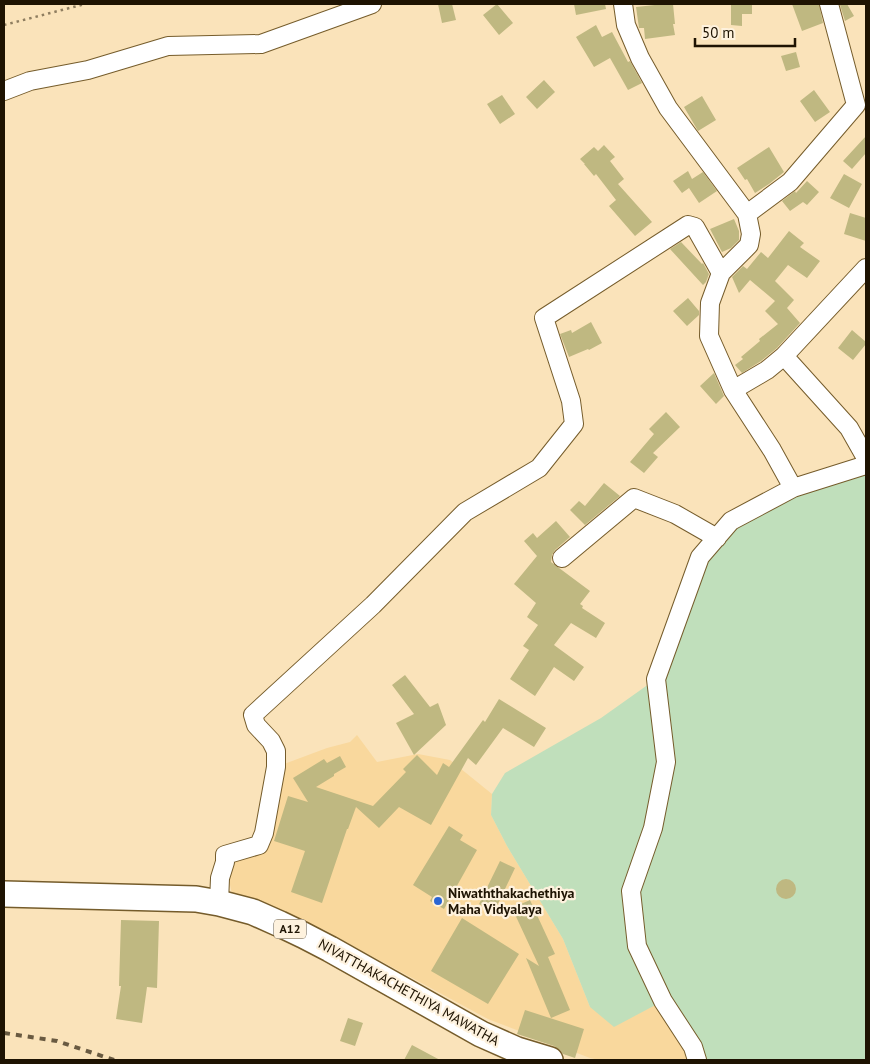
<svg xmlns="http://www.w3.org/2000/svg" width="870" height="1064" font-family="'PT Sans',sans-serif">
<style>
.built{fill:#f9d89d}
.green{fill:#c0dfbb}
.building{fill:#bfb881}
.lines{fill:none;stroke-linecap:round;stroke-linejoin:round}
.minor-casing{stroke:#755c2b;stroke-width:20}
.highway-casing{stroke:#755c2b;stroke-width:28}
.path{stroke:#8f7e60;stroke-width:2.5;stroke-dasharray:2.5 4;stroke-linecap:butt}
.minor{stroke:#fff;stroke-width:18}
.highway{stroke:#fff;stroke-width:25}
.rail{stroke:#695a41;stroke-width:4;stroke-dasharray:6 6;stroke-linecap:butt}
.poi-dot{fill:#2b66d4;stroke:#fef2de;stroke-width:2}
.labels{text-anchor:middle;stroke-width:4.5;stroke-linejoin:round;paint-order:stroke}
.shield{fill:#fef2de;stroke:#615644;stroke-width:1}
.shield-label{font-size:12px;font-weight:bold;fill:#1e1302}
.poi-label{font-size:14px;font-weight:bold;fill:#1e1302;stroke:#fef2de;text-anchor:start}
.street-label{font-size:14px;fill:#1e1302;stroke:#fef2de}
</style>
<rect width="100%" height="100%" fill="#fae3ba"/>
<!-- built -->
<path class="built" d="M357 735 377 762 418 754 450 760 492 794 491 815 507 846 563 939 590 1007 663 1001 693 1047 687 1060H600L590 1058 488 1019 353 946 325 930 286 917 232 894 225 862 259 845 276 767 327 748 350 742Z"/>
<!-- green -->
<path class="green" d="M866 465V1060H703L663 1001 614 1027 590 1007 563 939 507 846 491 815 492 794 505 773 601 718 656 679 700 557 731 521Z"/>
<!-- building -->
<path class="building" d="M438 4H452L456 20 442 23Z
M497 4 513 23 499 35 483 15Z
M574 4H605L606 9 576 15Z
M664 4H673L675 24H673L675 35 645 39 644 28H639L636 7Z
M731 4H752V14H742V26L731 25Z
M792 4H819L823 23 802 31Z
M843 4H847L854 16 845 21 840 5Z
M596 25 602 37 612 32 628 62 630 61 642 83 628 90 610 58 594 67 576 37Z
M796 52 800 67 786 71 781 56Z
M544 80 555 92 537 109 526 97Z
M814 90 830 112 815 122 800 101Z
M502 95 515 114 500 124 487 104Z
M702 96 716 120 698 131 684 107Z
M866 136V153L852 169 843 161Z
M604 145 615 157 610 161 624 179 618 184 652 222 635 236 609 206 616 200 596 174 594 176 584 164H585L580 159 594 147 598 151Z
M769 147 784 172 769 184 755 193 747 179 745 180 737 168Z
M688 171 692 179 703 172 717 191 699 203 689 188 682 193 673 181Z
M844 174 862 184 849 208 830 198Z
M807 181 819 192 807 205 803 202 790 211 782 201 795 191 796 193Z
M850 213 866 218V241L844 234Z
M734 219 739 231V240L731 248 722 252 710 229Z
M789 231 804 243 800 247 820 261 807 278 788 265 775 281 794 300 787 308 800 323 777 348 761 361 742 373 735 365 743 359 741 357 760 341 759 339 778 324 765 311 775 301 750 280 739 293 732 277 743 266 747 269 761 252 768 258Z
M681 242 702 264 703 263 709 274 706 282 703 285 670 249Z
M688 298 699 311V315L687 326 673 311Z
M591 322 602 343 589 350 588 349 569 357 560 334 571 330 572 333Z
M852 330 866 342V344L853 360 838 348Z
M714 373 724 396 716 404 700 386Z
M666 412 680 427 653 453 658 457 644 473 630 462 654 434 649 429Z
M604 483 620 496 585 525 570 510 579 501 585 506Z
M556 521 570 537 555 550 552 555 551 562 590 591 580 604 583 606 582 608 605 623 596 638 571 623 554 645 584 667 574 681 554 667 535 696 510 679 529 650 523 646 538 625 527 617 536 603 514 584 537 556 524 541 533 533 537 538Z
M405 675 430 707 438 703 446 725 414 755 396 723 414 714 392 685Z
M499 699 546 728 534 747 503 728 476 765 468 758 431 825 399 807 379 828 356 807 348 829H347L322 903 291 892 305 851 274 841 288 796 308 802 293 778 324 759 327 763 340 756 346 767 334 774V776L316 787 373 806 406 772 403 769 417 755 437 775 443 763 449 767 483 720 485 722Z
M449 826 463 835 460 840 477 850 444 909 430 901 432 897 413 885Z
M500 861 515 868 494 912 479 904Z
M776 889a10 10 0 1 1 20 0a10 10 0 1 1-20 0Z
M530 900 555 954 548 957 570 1010 551 1018 526 958 539 966 512 908Z
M462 918 519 954 488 1004 431 971Z
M121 920 159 921 157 988 147 987 142 1023 116 1019 121 986H119Z
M525 1010 584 1029 575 1058 563 1054 560 1050 554 1046 517 1034Z
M348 1018 363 1023 355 1046 340 1041Z
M412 1045 440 1060H404Z"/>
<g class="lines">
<defs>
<path id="minor" d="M623 4 626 25 640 58 668 108 747 214 751 234 749 245 721 273 710 303 709 336 733 390 772 450 793 488
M4 91 30 81 88 70 168 46 261 44 372 4
M747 214 790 182 856 105 829 4
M784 356 849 428 866 458
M733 390 767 370 784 356 866 268
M562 558 634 498 675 514 717 538
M219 903 220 878 225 862V855L259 845 264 833 276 767V751L271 741 256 725 253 715 373 605 465 512 539 468 574 424 571 401 544 318 688 225 695 227 721 273
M697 1060 693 1047 663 1001 637 946 631 891 653 828 666 762 656 679 700 557 731 521 793 488 866 465"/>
<path id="highway" d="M4 894 196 899 219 903 253 912 280 924 303 935 330 949 481 1034 517 1050 550 1060"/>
</defs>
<!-- minor casing -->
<use href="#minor" class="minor-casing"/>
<!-- highway casing -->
<use href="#highway" class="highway-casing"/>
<!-- path -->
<path class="path" d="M4 25 85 4"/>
<!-- minor -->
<use href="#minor" class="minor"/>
<!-- highway -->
<use href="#highway" class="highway"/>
<!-- rail -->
<path class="rail" d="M4 1033 57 1041 114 1060"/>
</g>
<!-- markers -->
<circle class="poi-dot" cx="438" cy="901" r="5"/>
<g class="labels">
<!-- shield labels -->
<rect class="shield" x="274" y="919.5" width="32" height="19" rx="4"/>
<g class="shield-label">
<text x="290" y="933">A12</text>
</g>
<!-- poi labels -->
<g class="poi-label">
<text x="448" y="898">Niwaththakachethiya<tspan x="448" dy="16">Maha Vidyalaya</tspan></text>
</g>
<!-- street labels -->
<g class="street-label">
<text transform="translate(409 992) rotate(29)" y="5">NIVATTHAKACHETHIYA MAWATHA</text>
</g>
</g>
<!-- border -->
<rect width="870" height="1064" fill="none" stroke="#1e1302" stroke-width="10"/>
<!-- scale -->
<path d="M695 38v8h100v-8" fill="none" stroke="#1e1302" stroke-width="2.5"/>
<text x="702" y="38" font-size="15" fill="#1e1302" stroke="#fef2de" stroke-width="4" paint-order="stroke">50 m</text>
</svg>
